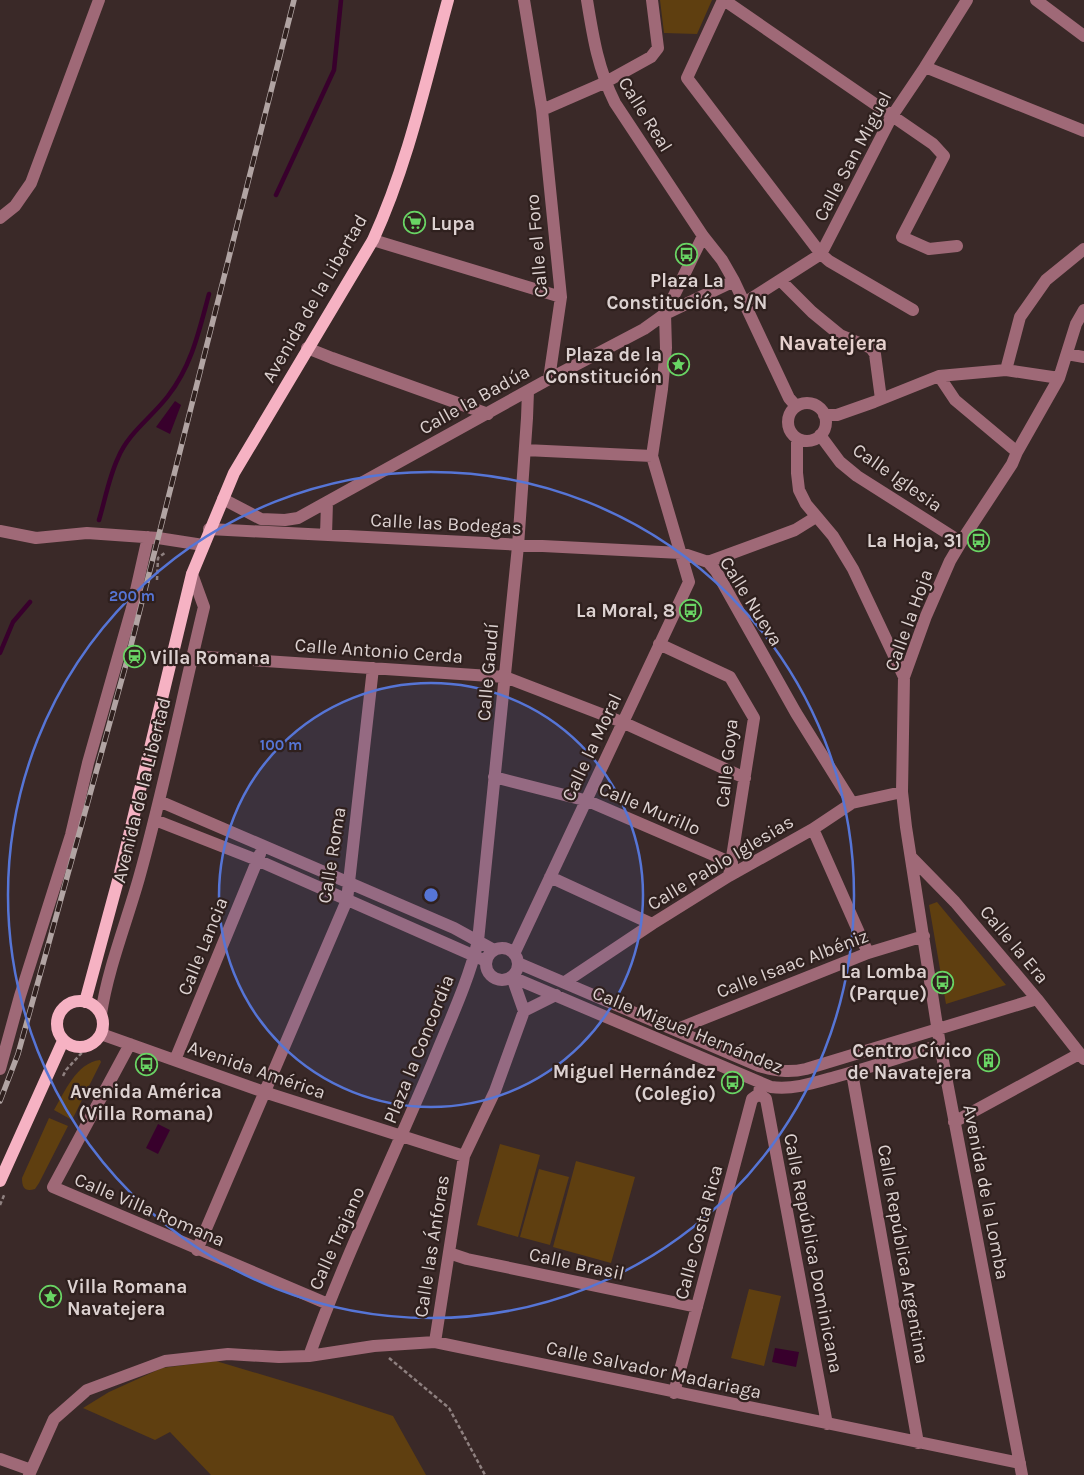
<svg xmlns="http://www.w3.org/2000/svg" width="1084" height="1475" font-family="Karla,sans-serif">
<style>
.green{fill:#5f3f10}
.water{fill:#38002c}
.lines{fill:none;stroke-linecap:round;stroke-linejoin:round}
.stream{stroke:#38002c;stroke-width:4.5}
.path{stroke:#8f8180;stroke-width:2.5;stroke-dasharray:4 2.5;stroke-linecap:butt}
.minor{stroke:#9f6977;stroke-width:12}
.major{stroke:#f6b2c3;stroke-width:12}
.rail-casing{stroke:#b1a4a3;stroke-width:5.5}
.rail{stroke:#2f201e;stroke-width:4;stroke-dasharray:11;stroke-linecap:butt}
.ring{fill:none;stroke:#5675d6;stroke-width:2.5}
.labels{text-anchor:middle;stroke-width:4.5;stroke-linejoin:round;paint-order:stroke}
.street-label{font-size:19px;fill:#dcd1d0;stroke:#2f201e}
.poi-label{font-size:19px;font-weight:bold;fill:#dcd1d0;stroke:#2f201e;text-anchor:end}
.quarter-label{font-size:21px;font-weight:bold;fill:#e7d1ce;stroke:#2f201e}
.centre{fill:#5675d6;stroke:#2f201e;stroke-width:2.5}
.ring-label{font-size:15px;text-anchor:middle;font-weight:bold;fill:#5675d6;stroke:#2f201e;stroke-width:4.5;stroke-linejoin:round;paint-order:stroke}
</style>
<rect width="100%" height="100%" fill="#3a2928"/>
<!-- green -->
<path class="green" d="M660 0H712L697 34 664 33Z
M937 902 1006 985 946 1004 929 905Z
M100 1060 101 1062 72 1120 54 1110C65 1092 76 1063 100 1060Z
M49 1118 68 1126 39 1183 35 1189C25 1192 22 1188 22 1178Z
M500 1144 540 1155 518 1237 477 1225Z
M576 1161 635 1177 611 1263 553 1247Z
M539 1169 569 1177 550 1245 520 1237Z
M749 1289 781 1296 764 1366 731 1358Z
M216 1361 323 1393 393 1416 426 1475H211L170 1432 155 1440 83 1408 109 1392 162 1368Z"/>
<!-- water -->
<path class="water" d="M175 401 181 405 170 434 156 427Z
M158 1124 170 1130 158 1154 146 1148Z
M775 1348 799 1352 796 1367 772 1362Z"/>
<g class="lines">
<!-- stream -->
<path class="stream" d="M276 195 334 70 341 0
M99 520C105 500 109 477 118 458 128 433 152 417 168 396 192 365 199 331 209 294
M0 653 13 622 30 602"/>
<!-- path -->
<path class="path" d="M157 580 158 558 166 552
M63 1076 66 1070 88 1046
M0 1205 5 1193
M389 1358 449 1408 485 1475"/>
<!-- minor -->
<path class="minor" d="M524 0 542 110 561 297 549 379
M587 0C593 37 598 69 615 103L703 236 722 260 734 281 789 398 796 406
M723 0 687 78 821 254 829 261 913 310
M724 0 933 144 944 156 902 237 929 249 957 246
M1036 0 1084 36
M925 67 1084 131
M542 110 604 83 651 57 658 48 652 0
M0 218 15 206 31 183 99 0
M373 240 561 297
M780 280 812 312 840 335 871 348 875 354 881 399
M744 303 821 254 892 116 925 67 967 0
M307 348 332 358 488 414
M1067 354 1084 357
M1006 370 1020 317 1046 280 1084 249
M939 376 955 400 1017 452
M788 422a19 19 0 1 1 38 0a19 19 0 1 1-38 0Z
M824 415H837L874 402 939 376 1006 370 1059 378
M820 435 840 462 857 476 961 542
M797 438V473L799 490 806 504 833 536 853 569 904 677
M525 450 652 456
M223 499 261 519 285 520 298 518 549 379 644 329 665 314 734 281
M209 529 681 553 708 562 716 571 796 713 852 803
M0 531 36 538 87 533 158 538 203 545
M326 535 327 502
M708 562 795 530 816 517
M659 644 730 677 754 718 729 876
M192 656 505 677 622 722 745 778
M494 777 588 801 732 863
M159 801 454 928 494 950
M155 820 257 860 486 961
M813 829 868 953
M911 857 955 902 1037 999 1084 1059
M550 877 652 924
M486 964a16 16 0 1 1 32 0a16 16 0 1 1-32 0Z
M514 954 689 582 652 456 662 389 666 348 665 314 703 236
M518 963 759 1066C776 1071 789 1073 806 1069L1037 999
M512 977 771 1087C793 1090 814 1083 835 1077 871 1067 905 1056 940 1045
M565 982 652 924 729 876 813 829 852 803 902 792
M524 1011 556 995
M101 1014C108 968 126 924 139 878 164 789 182 698 204 607L192 574
M675 1030 868 953 924 936
M101 1034 264 1092 464 1156
M130 1044 53 1187 328 1304
M175 1060 260 854
M0 1069 20 996 71 835 88 763 132 608 148 537
M852 1073 918 1443
M759 1094 766 1099 827 1424
M954 1122 1079 1054
M197 1250 347 900 373 668
M449 1253 467 1259 697 1307
M435 1342 464 1156 495 1091 524 1011 512 977
M309 1356C345 1256 392 1160 433 1062 449 1022 468 983 478 941L518 546 527 418 528 391
M674 1393 752 1099 759 1094 760 1086
M0 1459 31 1470
M29 1475 54 1419 87 1390 165 1361 228 1354 279 1357 309 1356 374 1346 435 1342 1020 1463
M1022 1475 940 1045 906 827 902 792 904 677 926 616 950 561 966 534 1012 464 1017 452 1059 378 1076 324 1084 310"/>
<!-- major -->
<path class="major" d="M57 1024a23 23 0 1 1 46 0a23 23 0 1 1-46 0Z
M85 1002 120 873 192 574 234 473 373 240C408 164 426 80 448 0
M0 1181 63 1041"/>
<defs>
<path id="rail" d="M0 1101 18 1054 128 657 294 0"/>
</defs>
<!-- rail casing -->
<use href="#rail" class="rail-casing"/>
<!-- rail -->
<use href="#rail" class="rail"/>
</g>
<!-- distance rings -->
<circle cx="431" cy="895" r="212" fill="#5675d6" fill-opacity=".12"/>
<g class="ring">
<circle cx="431" cy="895" r="212"/>
<circle cx="431" cy="895" r="423"/>
</g>
<!-- icons -->
<defs>
<symbol id="supermarket-ring" viewBox="-11 -11 22 22"><circle r="9.5" fill="#2f201e" stroke="#69d464" stroke-width="1.5"/><path d="M-6-5.5h2.5l.6 2H6L4.5 2H-2.5L-4.4-4H-6ZM-1.5 3.2a1.3 1.3 0 1 0 .1 0ZM3 3.2a1.3 1.3 0 1 0 .1 0Z" fill="#69d464"/></symbol>
<symbol id="bus-ring" viewBox="-11 -11 22 22"><circle r="9.5" fill="#2f201e" stroke="#69d464" stroke-width="1.5"/><path d="M-5-6H5V4H4V6H2V4H-2V6H-4V4H-5ZM-3.5-4V0h7V-4ZM-3.5 1.2v1.5H-2V1.2ZM2 1.2v1.5H3.5V1.2Z" fill="#69d464"/></symbol>
<symbol id="sight-ring" viewBox="-11 -11 22 22"><circle r="9.5" fill="#2f201e" stroke="#69d464" stroke-width="1.5"/><path d="M0-6L1.8-2.2L6-1.7L2.9 1.2L3.7 5.4L0 3.3L-3.7 5.4L-2.9 1.2L-6-1.7L-1.8-2.2Z" fill="#69d464"/></symbol>
<symbol id="station-ring" viewBox="-11 -11 22 22"><circle r="9.5" fill="#2f201e" stroke="#69d464" stroke-width="1.5"/><path d="M-3-6H3Q5-6 5-4V2Q5 4 3 4L4.5 6H3L1.5 4h-3L-3 6H-4.5L-3 4Q-5 4-5 2V-4Q-5-6-3-6ZM-3.5-4v3h7v-3ZM-3.5 1v1.5H-2V1ZM2 1v1.5H3.5V1Z" fill="#69d464"/></symbol>
<symbol id="building-ring" viewBox="-11 -11 22 22"><circle r="9.5" fill="#2f201e" stroke="#69d464" stroke-width="1.5"/><path d="M-4-6H4V6H1V3H-1V6H-4ZM-2.5-4.3h1.7v1.8h-1.7ZM.8-4.3h1.7v1.8H.8ZM-2.5-1h1.7V.8h-1.7ZM.8-1h1.7V.8H.8Z" fill="#69d464"/></symbol>
</defs>
<g fill-rule="evenodd">
<use href="#supermarket-ring" x="402" y="210" width="25" height="25"/>
<use href="#bus-ring" x="674" y="242" width="25" height="25"/>
<use href="#sight-ring" x="666" y="352" width="25" height="25"/>
<use href="#bus-ring" x="966" y="528" width="25" height="25"/>
<use href="#bus-ring" x="678" y="598" width="25" height="25"/>
<use href="#station-ring" x="122" y="644" width="25" height="25"/>
<use href="#bus-ring" x="930" y="970" width="25" height="25"/>
<use href="#building-ring" x="976" y="1048" width="25" height="25"/>
<use href="#bus-ring" x="134" y="1052" width="25" height="25"/>
<use href="#bus-ring" x="720" y="1070" width="25" height="25"/>
<use href="#sight-ring" x="38" y="1284" width="25" height="25"/>
</g>
<g class="labels">
<!-- street labels -->
<g class="street-label">
<text transform="translate(646 114) rotate(58)" y="7">Calle Real</text>
<text transform="translate(852 156) rotate(-62)" y="7">Calle San Miguel</text>
<text transform="translate(536 246) rotate(-95)" y="7">Calle el Foro</text>
<text transform="translate(314 298) rotate(-60)" y="7">Avenida de la Libertad</text>
<text transform="translate(474 399) rotate(-29)" y="7">Calle la Badúa</text>
<text transform="translate(898 477) rotate(35)" y="7">Calle Iglesia</text>
<text transform="translate(446 523) rotate(3)" y="7">Calle las Bodegas</text>
<text transform="translate(752 601) rotate(58)" y="7">Calle Nueva</text>
<text transform="translate(908 620) rotate(-70)" y="7">Calle la Hoja</text>
<text transform="translate(379 650) rotate(4)" y="7">Calle Antonio Cerda</text>
<text transform="translate(487 672) rotate(-85)" y="7">Calle Gaudí</text>
<text transform="translate(591 747) rotate(-65)" y="7">Calle la Moral</text>
<text transform="translate(726 763) rotate(-84)" y="7">Calle Goya</text>
<text transform="translate(141 790) rotate(-76)" y="7">Avenida de la Libertad</text>
<text transform="translate(650 808) rotate(23)" y="7">Calle Murillo</text>
<text transform="translate(331 855) rotate(-81)" y="7">Calle Roma</text>
<text transform="translate(720 862) rotate(-31)" y="7">Calle Pablo Iglesias</text>
<text transform="translate(1015 944) rotate(50)" y="7">Calle la Era</text>
<text transform="translate(202 946) rotate(-68)" y="7">Calle Lancia</text>
<text transform="translate(792 963) rotate(-21)" y="7">Calle Isaac Albéniz</text>
<text transform="translate(688 1029) rotate(22)" y="7">Calle Miguel Hernández</text>
<text transform="translate(418 1049) rotate(-68)" y="7">Plaza la Concordia</text>
<text transform="translate(257 1069) rotate(19)" y="7">Avenida América</text>
<text transform="translate(987 1192) rotate(79)" y="7">Avenida de la Lomba</text>
<text transform="translate(150 1209) rotate(23)" y="7">Calle Villa Romana</text>
<text transform="translate(698 1232) rotate(-75)" y="7">Calle Costa Rica</text>
<text transform="translate(336 1238) rotate(-66)" y="7">Calle Trajano</text>
<text transform="translate(431 1246) rotate(-81)" y="7">Calle las Ánforas</text>
<text transform="translate(814 1253) rotate(79)" y="7">Calle República Dominicana</text>
<text transform="translate(904 1254) rotate(80)" y="7">Calle República Argentina</text>
<text transform="translate(577 1263) rotate(12)" y="7">Calle Brasil</text>
<text transform="translate(654 1369) rotate(12)" y="7">Calle Salvador Madariaga</text>
</g>
<!-- poi labels -->
<g class="poi-label">
<text x="431" y="230" text-anchor="start">Lupa</text>
<text x="687" y="287" text-anchor="middle">Plaza La<tspan x="687" dy="22">Constitución, S/N</tspan></text>
<text x="662" y="361">Plaza de la<tspan x="662" dy="22">Constitución</tspan></text>
<text x="962" y="547">La Hoja, 31</text>
<text x="675" y="617">La Moral, 8</text>
<text x="150" y="664" text-anchor="start">Villa Romana</text>
<text x="927" y="978">La Lomba<tspan x="927" dy="22">(Parque)</tspan></text>
<text x="972" y="1057">Centro Cívico<tspan x="972" dy="22">de Navatejera</tspan></text>
<text x="716" y="1078">Miguel Hernández<tspan x="716" dy="22">(Colegio)</tspan></text>
<text x="146" y="1098" text-anchor="middle">Avenida América<tspan x="146" dy="22">(Villa Romana)</tspan></text>
<text x="67" y="1293" text-anchor="start">Villa Romana<tspan x="67" dy="22">Navatejera</tspan></text>
</g>
<!-- quarter labels -->
<g class="quarter-label">
<text x="833" y="350">Navatejera</text>
</g>
</g>
<circle cx="431" cy="895" r="8" class="centre"/>
<g class="ring-label">
<text x="132" y="601">200 m</text>
<text x="281" y="750">100 m</text>
</g>
</svg>
